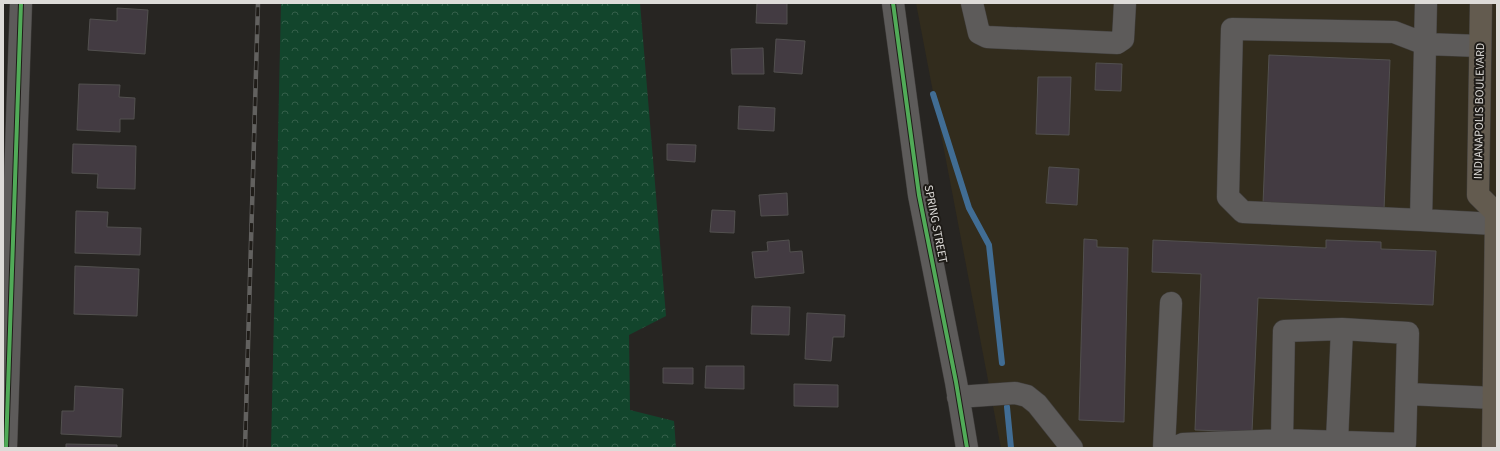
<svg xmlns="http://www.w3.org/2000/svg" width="1500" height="451" font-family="'Source Sans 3',sans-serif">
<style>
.commercial{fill:#322c1d}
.forest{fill:url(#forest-crowns)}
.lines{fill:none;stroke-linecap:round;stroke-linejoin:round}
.stream{stroke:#416d94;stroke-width:6}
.building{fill:#433b42;stroke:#52504f}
.minor-casing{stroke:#413f3d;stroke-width:23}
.highway-casing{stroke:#413f3d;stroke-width:23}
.minor{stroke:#5d5b5a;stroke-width:22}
.highway{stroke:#635b4f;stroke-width:22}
.rail-casing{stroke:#62615f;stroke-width:4.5}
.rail{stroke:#1f1c18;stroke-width:3;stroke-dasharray:9;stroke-linecap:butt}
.cycleway-casing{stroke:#1f1c18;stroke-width:6}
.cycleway{stroke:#51ab58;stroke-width:4}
.labels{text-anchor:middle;stroke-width:4;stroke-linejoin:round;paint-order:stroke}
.street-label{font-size:12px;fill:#dddbd8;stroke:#1f1c18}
</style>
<defs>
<pattern id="forest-crowns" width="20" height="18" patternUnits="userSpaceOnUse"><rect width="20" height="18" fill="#12452c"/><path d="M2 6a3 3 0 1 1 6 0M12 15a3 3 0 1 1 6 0" fill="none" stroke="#345f4a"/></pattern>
</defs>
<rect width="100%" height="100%" fill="#272522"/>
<!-- commercial -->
<path class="commercial" d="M916 3H1497V448H1001Z"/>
<!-- forest -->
<path class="forest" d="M281 3H640L666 316 629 335 630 410 674 421 676 448H271Z"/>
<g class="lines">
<!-- stream -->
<path class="stream" d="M933 94 969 208 989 245 1002 363
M1007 407 1011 448"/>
</g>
<!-- building -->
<path class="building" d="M757 3H787V24L756 23Z
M117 8 148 10 145 54 88 50 90 19 117 21Z
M776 39 805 41 802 74 774 72Z
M763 48 764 74H732L731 49Z
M1269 55 1390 60 1384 210 1263 204Z
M1096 63 1122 64 1121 91 1095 90Z
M1038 77H1071L1069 135 1036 134Z
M79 84 120 85 119 97 135 98 134 119H120V132L77 130Z
M739 106 775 108 774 131 738 129Z
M73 144 136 146 135 189 97 188 98 174 72 173Z
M667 144 696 145 695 162 667 160Z
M1049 167 1079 169 1077 205 1046 203Z
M787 193 788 215 761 216 759 195Z
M712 210 735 211 734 233 710 232Z
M76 211 108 212 107 227 141 228 140 255 75 253Z
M1084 239 1097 240V247L1128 248 1124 422 1079 420Z
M789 240 790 252 802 251 804 273 755 278 752 252 768 251 767 242Z
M1153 240 1326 248V240L1381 242V249L1436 251 1433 305 1258 298 1252 432 1195 430 1201 274 1152 272Z
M75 266 139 269 137 316 74 314Z
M752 306 790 307 789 335 751 334Z
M807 313 845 315 844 337H833L831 361 805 359Z
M706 366H744V389L705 388Z
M663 368H693V384L663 383Z
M794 384 838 385V407L794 406Z
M75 386 123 389 121 437 61 434 62 411H74Z
M66 444 117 445V448H66Z"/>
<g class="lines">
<defs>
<path id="minor" d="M893 3 919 195 956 382 967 448
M972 3 979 33 987 37 1117 43 1123 39 1125 3
M1426 3 1421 220 1495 224
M1421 220 1243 212 1228 197 1232 29 1394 32 1425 44 1480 46
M1408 394 1494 398
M958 397 1015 393 1027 396 1037 404 1072 448
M1337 441 1342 329
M6 448 21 3
M1164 448 1171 303
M1174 448 1183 444 1282 440 1405 444 1408 333 1342 329 1284 331 1282 440"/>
<path id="highway" d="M1481 3 1478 195 1496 213 1493 448"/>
</defs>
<!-- minor casing -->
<use href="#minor" class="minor-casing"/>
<!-- highway casing -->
<use href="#highway" class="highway-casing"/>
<!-- minor -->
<use href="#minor" class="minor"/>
<!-- highway -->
<use href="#highway" class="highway"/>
<defs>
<path id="rail" d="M245 448 258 3"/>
</defs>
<!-- rail casing -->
<use href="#rail" class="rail-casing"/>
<!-- rail -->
<use href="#rail" class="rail"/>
<defs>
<path id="cycleway" d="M893 3 919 195 956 382 967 448
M6 448 21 3"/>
</defs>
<!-- cycleway casing -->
<use href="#cycleway" class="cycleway-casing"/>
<!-- cycleway -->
<use href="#cycleway" class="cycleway"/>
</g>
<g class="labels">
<!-- street labels -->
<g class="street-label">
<text transform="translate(1479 111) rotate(-89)" y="4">INDIANAPOLIS BOULEVARD</text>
<text transform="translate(936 224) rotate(79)" y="4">SPRING STREET</text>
</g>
</g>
<!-- border -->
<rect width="1500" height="451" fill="none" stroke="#dddbd8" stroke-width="8"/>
</svg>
